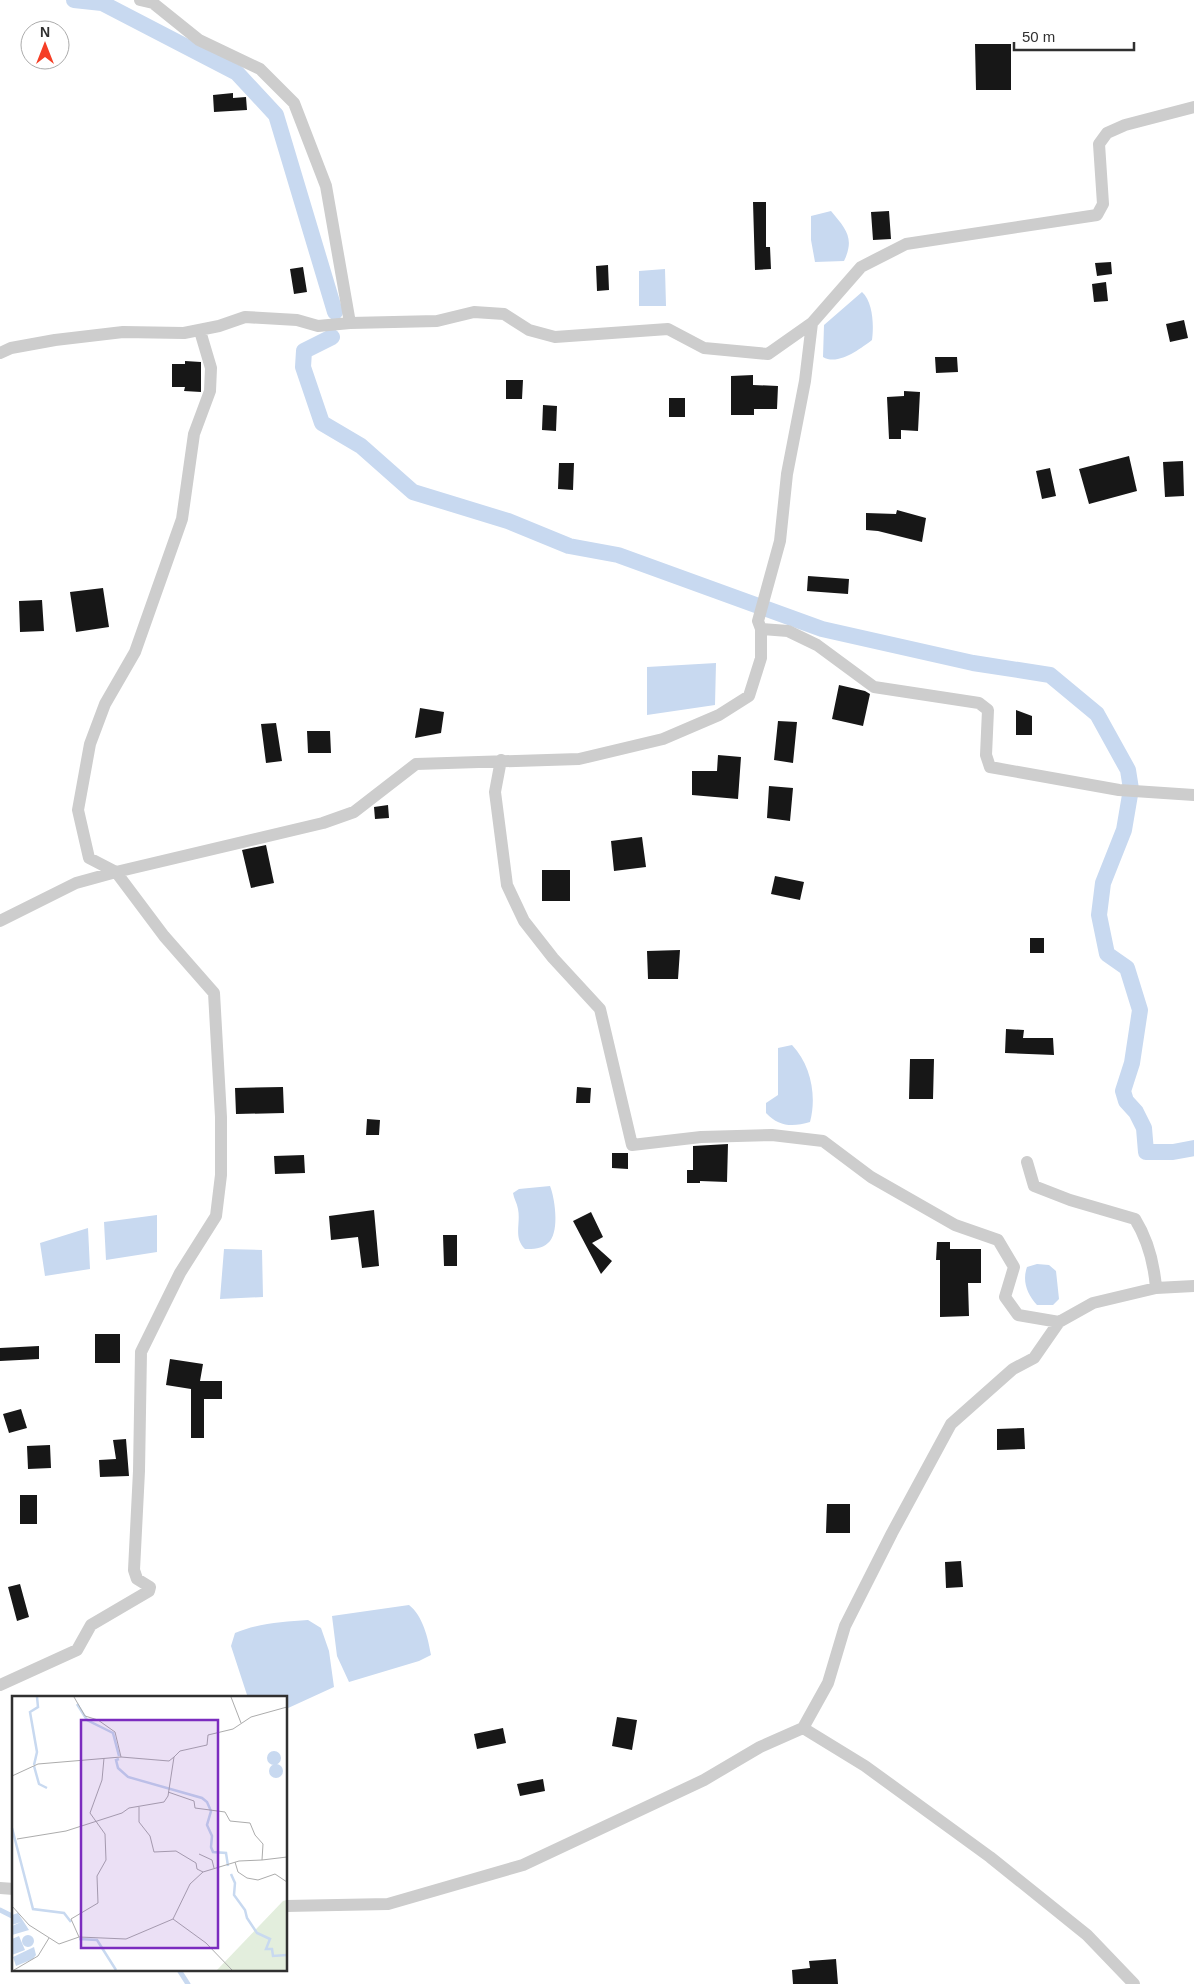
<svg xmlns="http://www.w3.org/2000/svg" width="1194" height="1984" font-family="Helvetica,sans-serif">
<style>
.water{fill:#c8d9f0}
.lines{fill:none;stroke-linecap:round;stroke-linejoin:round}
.stream{stroke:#c8d9f0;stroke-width:5}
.canal{stroke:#c8d9f0;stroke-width:16}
.building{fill:#171717}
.minor{stroke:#cdcdcd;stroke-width:12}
.inset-river{fill:none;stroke:#c8d9f0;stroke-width:2.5}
.inset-road{fill:none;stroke:#acacac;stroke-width:1}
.view{fill:#7b2cbf;fill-opacity:0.15;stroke:#7b2cbf;stroke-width:2.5}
.inset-edge{fill:none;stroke:#303030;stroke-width:2.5}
</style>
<rect width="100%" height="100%" fill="#fff"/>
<!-- water -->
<path class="water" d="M831 211C846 229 855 238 844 261L815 262 811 240V216Z
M665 269 666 306H639V271Z
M862 292C873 302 874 325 872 340 860 349 838 366 823 357L824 325Z
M716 663 715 705 647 715V667Z
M792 1045C811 1065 817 1096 810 1122 793 1127 779 1127 766 1113V1103L778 1095V1048Z
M550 1186C555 1198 560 1233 548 1243 542 1249 533 1249 525 1249 513 1237 521 1224 518 1209 517 1203 514 1199 513 1193L519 1189Z
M157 1215V1252L106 1260 104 1222Z
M88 1228 90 1269 45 1276 40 1243Z
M224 1249 262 1250 263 1297 220 1299Z
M1037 1264 1049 1265 1056 1271 1059 1299 1053 1305H1037C1027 1294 1022 1281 1027 1267Z
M409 1605C423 1616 428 1638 431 1655L419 1661 349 1682 337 1656 332 1616Z
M308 1620 321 1628 329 1651 334 1687 286 1709V1698H248L231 1646 235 1633C258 1623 283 1622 308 1620Z"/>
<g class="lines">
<!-- stream -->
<path class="stream" d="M0 1910 14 1917
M179 1970 188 1984"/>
<!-- canal -->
<path class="canal" d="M74 0 102 3 237 73 276 115 335 312
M332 337 304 351 303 367 322 423 361 446 413 492 508 521 569 546 618 555 822 629 973 663 1050 675 1097 714 1128 770 1131 789 1124 830 1103 883 1099 915 1107 954 1127 968 1140 1010 1132 1063 1123 1091 1126 1101 1136 1112 1144 1128 1146 1152H1173L1194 1148"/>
</g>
<!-- building -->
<path class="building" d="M975 44H1011V90H976Z
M233 93V98L246 97 247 110 214 112 213 95Z
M753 202H766V247H770L771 269 755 270Z
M889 211 891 239 873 240 871 212Z
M1111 262 1112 274 1097 276 1095 263Z
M608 265 609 290 597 291 596 266Z
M303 267 307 292 294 294 290 269Z
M1106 282 1108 301 1094 302 1092 284Z
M1184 320 1188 338 1170 342 1166 324Z
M935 357H957L958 372 936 373Z
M185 361 201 362V392L184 391 185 387H172V364H185Z
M753 375V385L778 386 777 409H754V415H731V376Z
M506 380H523L522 399H506Z
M904 391 920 392 918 431 901 430V439H889L887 397 904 396Z
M669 398H685V417H669Z
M543 405 557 406 556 431 542 430Z
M1129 456 1137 491 1089 504 1079 469Z
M1183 461 1184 496 1165 497 1163 462Z
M559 463H574L573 490 558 489Z
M1050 468 1056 496 1042 499 1036 471Z
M897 510 926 518 922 542 878 531 866 530V513L896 514Z
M808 576 849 579 848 594 807 591Z
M103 588 109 627 76 632 70 592Z
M42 600 44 631 20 632 19 601Z
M839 685 865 691 870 694 863 726 832 719Z
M420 708 444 712 441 733 415 738Z
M1016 710 1032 716V735H1016Z
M778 721 797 722 793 763 774 760Z
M276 723 282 761 266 763 261 724Z
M307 731H330L331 753H308Z
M718 755 741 757 738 799 692 795V771H717Z
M769 786 793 788 790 821 767 818Z
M388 805 389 818 375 819 374 807Z
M642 837 646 867 614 871 611 841Z
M266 845 274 883 251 888 242 850Z
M542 870H570V901H542Z
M775 876 804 882 800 900 771 894Z
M1030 938H1044V953H1030Z
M680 950 678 979H648L647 951Z
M1006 1029 1024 1030 1023 1038H1053L1054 1055 1005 1053Z
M910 1059H934L933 1099H909Z
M283 1087 284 1113 236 1114 235 1088Z
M577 1087 591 1088 590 1103H576Z
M367 1119 380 1120 379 1135H366Z
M728 1144 727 1182 700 1181V1183H687V1170H693V1146Z
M612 1153H628V1169L612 1168Z
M304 1155 305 1173 275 1174 274 1156Z
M374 1210 379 1266 362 1268 358 1237 331 1240 329 1216Z
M591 1212 603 1237 592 1243 612 1261 601 1274 573 1221Z
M443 1235H457V1266H444Z
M937 1242H950V1249H981V1283H968L969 1316 940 1317V1260H936Z
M95 1334H120V1363H95Z
M39 1346V1359L0 1361V1348Z
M170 1359 203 1364 200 1381H222V1399H204V1438H191V1389L166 1385Z
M21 1409 27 1428 9 1433 3 1414Z
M1024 1428 1025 1449 997 1450V1429Z
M126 1439 129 1476 100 1477 99 1460 116 1459 113 1440Z
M50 1445 51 1468 28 1469 27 1446Z
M20 1495H37V1524H20Z
M827 1504H850V1533H826Z
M961 1561 963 1587 946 1588 945 1562Z
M20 1584 29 1617 17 1621 8 1587Z
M617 1717 637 1720 632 1750 612 1746Z
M503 1728 506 1743 477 1749 474 1734Z
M543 1779 545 1791 520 1796 517 1784Z
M836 1959 838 1984H793L792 1970 810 1968 809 1961Z"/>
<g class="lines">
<!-- minor -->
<path class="minor" d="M140 0 153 3 199 40 260 69 294 103 326 186 350 323 437 321 474 312 504 314 529 330 555 337 668 329 704 348 768 354 812 323
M0 353 11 348 55 340 123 332 184 333 219 326 245 317 297 320 318 326 350 323
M761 629 788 631 817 645 874 687 979 703 988 710 986 755 990 767 1119 790 1194 795
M501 760 495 792 507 885 524 921 553 958 600 1009 632 1145 701 1137 772 1135 823 1141 871 1177 955 1225 998 1240 1014 1267 1005 1297 1018 1315 1059 1322
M0 921 76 883 116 872 323 823 354 812 416 764 579 759 663 739 719 715 749 696 761 658V629L758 621 780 541 787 474 805 381 812 323 861 267 906 244 1097 215 1103 204 1099 144 1107 133 1125 125 1194 107
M1027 1162 1034 1186 1070 1200 1135 1219C1148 1240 1154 1263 1156 1288
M0 1685 77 1650 91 1625 149 1591 150 1587 137 1579 134 1570 139 1471 141 1352 180 1273 216 1216 221 1175V1117L214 993 164 936 116 872 89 858 78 810 90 744 105 704 135 652 182 519 194 434 210 391 211 368 200 331
M803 1728 865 1766 990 1857 1087 1935 1134 1984
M0 1888 14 1889
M286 1906 388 1904 523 1865 704 1780 760 1747 803 1728 828 1683 845 1626 892 1533 951 1424 1013 1369 1034 1358 1059 1322 1093 1303 1156 1288 1194 1286"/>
</g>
<!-- overview -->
<g transform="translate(12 1696)">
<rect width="275" height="275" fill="#fff"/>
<path d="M275 204V274H205L271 205Z" fill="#e3eedd"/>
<path d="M255 62a7 7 0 1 1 14 0a7 7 0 1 1-14 0ZM257 75a7 7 0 1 1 14 0a7 7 0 1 1-14 0ZM6 217 17 234 0 239V230L9 226 0 229V219ZM10 245a6 6 0 1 1 12 0a6 6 0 1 1-12 0ZM7 240 13 254 0 259V243ZM22 251 24 259 21 263 4 270 1 261Z" fill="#c8d9f0"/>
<path class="inset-river" d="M65 8 75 24 101 37 107 60M107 63 104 64 106 72 116 81 190 102 195 106 199 115 195 129 200 140 199 151 201 156 214 157 216 170M22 69 25 56 18 16 26 11 25 1M22 70 27 88 35 92M0 132 21 213 52 217 59 226M219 178 223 187 222 199 233 214 235 222 245 237 258 243 254 253H260L261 260 275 259M67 243 85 244 104 274"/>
<path class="inset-road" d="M62 1 73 20 86 24 103 36 109 61 157 65 162 61M219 1 229 27M0 80 26 68 109 61M127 111V126L138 140 142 156 164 155 184 167 185 173 191 176M5 143 54 135 110 117 117 112 152 106 156 100 162 61 168 55 195 49 196 39 221 33 239 21 275 11M187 158 200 164 202 172M250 164 275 161M223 166 226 176 235 182 246 184 263 178 275 186M0 210 17 229 47 248 67 241 114 243 161 223 178 188 191 176 227 165 250 164 251 148 243 139 238 127 218 125 213 116 183 112 182 105 156 96M161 223 194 247 220 274M67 241 59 223 86 207 85 180 94 164 93 138 78 117 90 84 92 62M2 274 26 260 37 242"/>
<path class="view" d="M69 24H206V252H69Z"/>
<rect width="275" height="275" class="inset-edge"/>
</g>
<!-- north arrow -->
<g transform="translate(45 45)"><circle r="24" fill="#ffffff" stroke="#acacac"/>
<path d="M0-4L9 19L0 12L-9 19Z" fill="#f53e25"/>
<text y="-8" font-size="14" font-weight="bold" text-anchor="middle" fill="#303030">N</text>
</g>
<!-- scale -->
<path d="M1014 42v8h120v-8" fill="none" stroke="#303030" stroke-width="2.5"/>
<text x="1022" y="42" font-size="15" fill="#303030" stroke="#ffffff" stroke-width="4" paint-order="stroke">50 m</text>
</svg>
